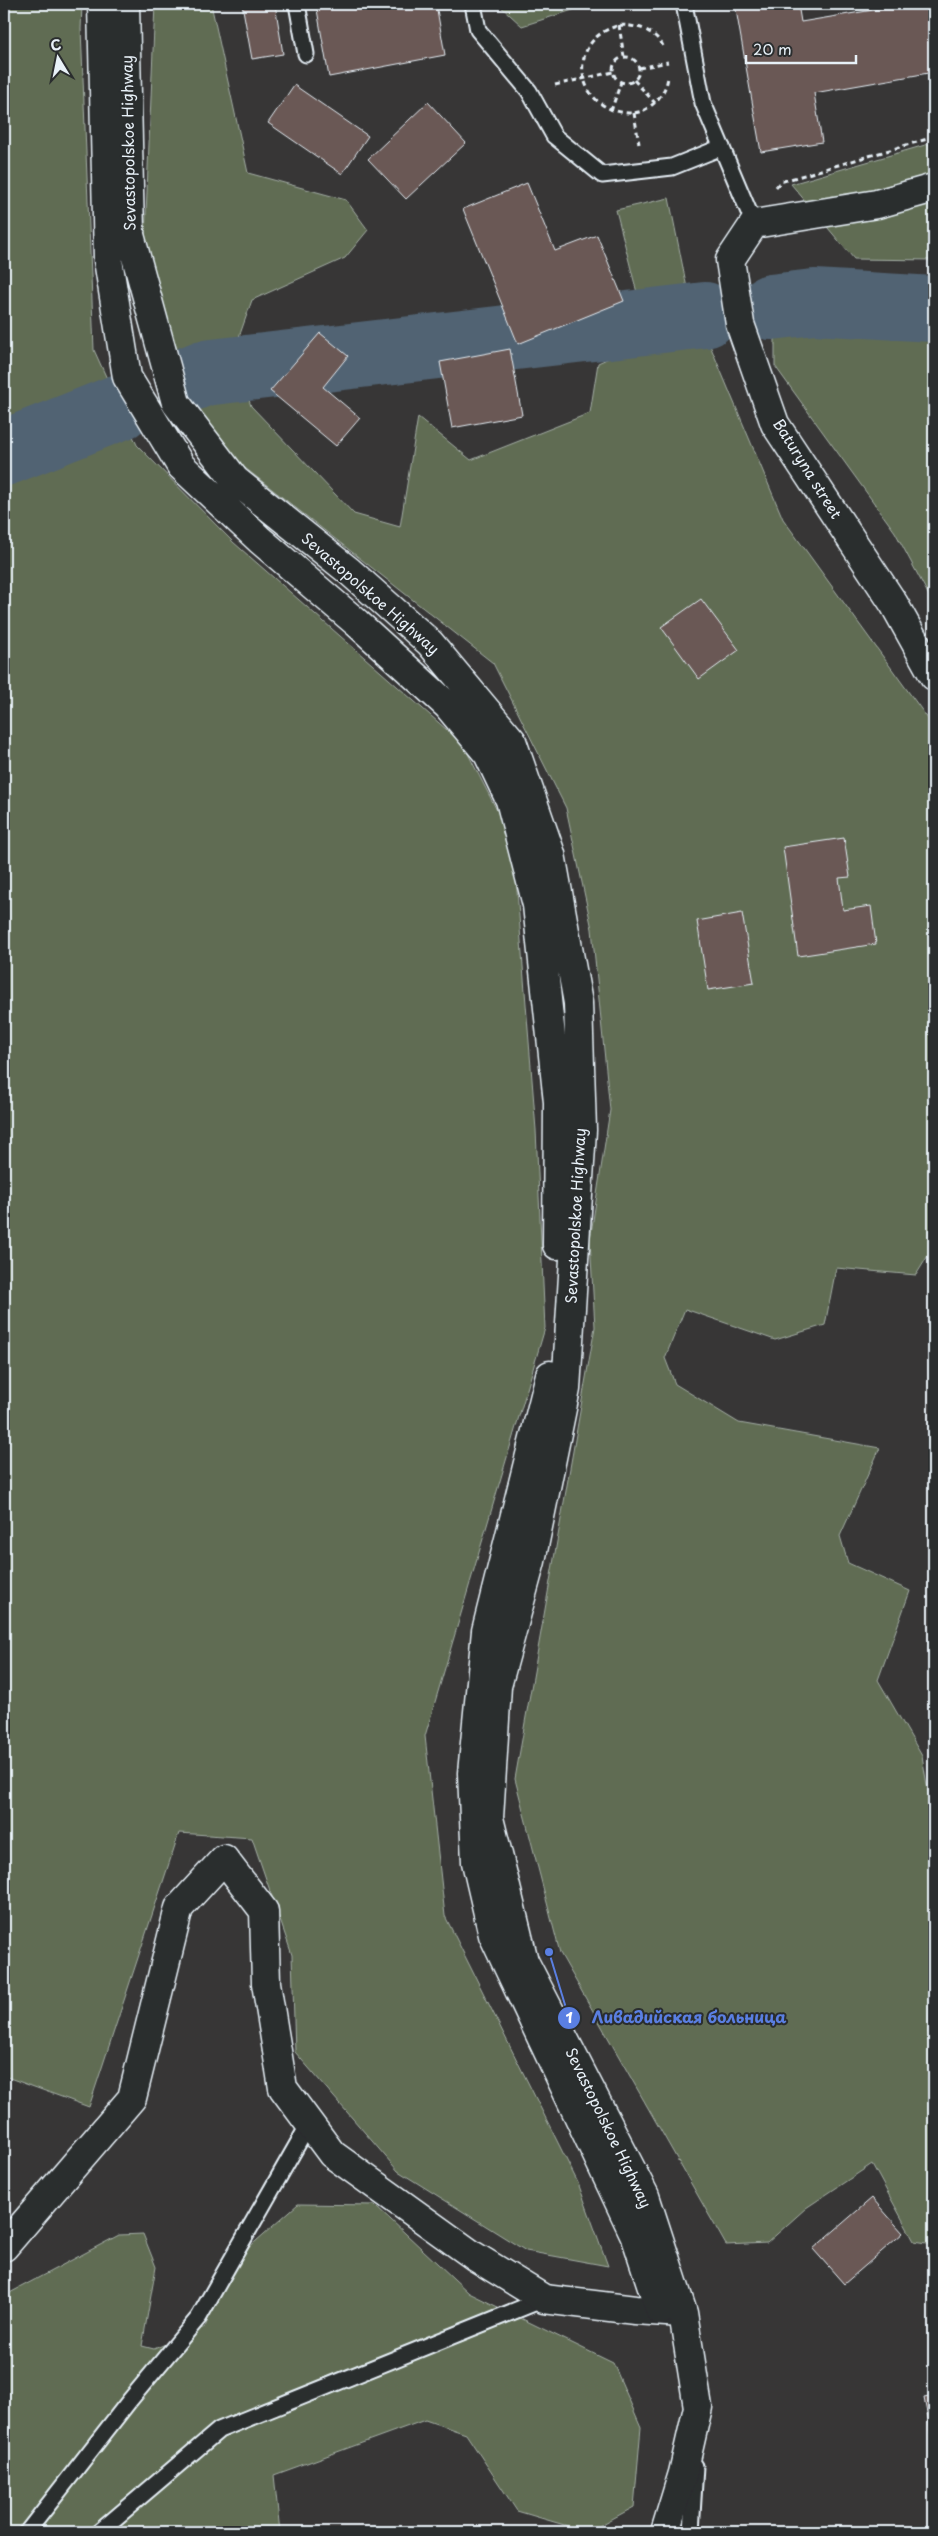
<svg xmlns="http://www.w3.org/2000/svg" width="938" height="2536" font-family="'Playpen Sans',sans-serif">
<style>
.green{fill:#606c53;stroke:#a4aea6}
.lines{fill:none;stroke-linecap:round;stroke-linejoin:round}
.river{stroke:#516373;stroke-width:66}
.building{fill:#6a5854;stroke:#e8f1f8}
.lane-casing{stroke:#e8f1f8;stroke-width:19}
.street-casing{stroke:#e8f1f8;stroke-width:31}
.secondary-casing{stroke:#e8f1f8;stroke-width:31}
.path{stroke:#e8f1f8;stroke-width:3;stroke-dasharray:5 4;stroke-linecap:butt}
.lane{stroke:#2a2d2e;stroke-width:15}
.street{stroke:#2a2d2e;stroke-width:28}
.secondary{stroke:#2a2d2e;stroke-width:28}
.labels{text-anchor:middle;stroke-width:4;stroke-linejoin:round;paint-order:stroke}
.street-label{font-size:15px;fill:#e8f1f8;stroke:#2a2d2e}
.leader{fill:none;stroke:#5a7fe2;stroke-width:2}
.callout-dot{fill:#5a7fe2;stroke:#2a2d2e;stroke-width:2}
.mark-label{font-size:15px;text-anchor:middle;font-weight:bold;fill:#fff}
.callout-label{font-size:16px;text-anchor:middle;font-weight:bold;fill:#5a7fe2;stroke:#2a2d2e;stroke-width:4;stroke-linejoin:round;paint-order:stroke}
</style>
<rect width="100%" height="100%" fill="#373636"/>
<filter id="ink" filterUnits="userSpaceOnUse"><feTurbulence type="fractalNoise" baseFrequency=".02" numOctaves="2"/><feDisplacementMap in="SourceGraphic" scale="10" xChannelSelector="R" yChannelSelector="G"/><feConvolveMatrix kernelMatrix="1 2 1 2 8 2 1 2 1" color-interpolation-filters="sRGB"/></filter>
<g filter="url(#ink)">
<!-- green -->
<path class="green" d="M4 4H82L81 29 94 350 137 445 233 542 463 744 504 824 516 878 536 1130 545 1328 425 1736 445 1916 578 2183 608 2266 526 2251 398 2171 295 2052 292 1955 252 1838 179 1833 89 2107 4 2076Z
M155 4H211L248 173 346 200 368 230 345 258 252 300 233 354 251 406 354 514 400 527 418 417 471 460 590 413 598 363 649 340 616 210 669 198 688 293 783 519 934 727V996L932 998 934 1011V1114L928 1163 934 1181V1246L916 1275 836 1268 825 1325 775 1340 685 1309 665 1358 675 1384 739 1423 880 1448 840 1536 848 1563 910 1591 878 1680 922 1756 934 1825V1952L928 2033 934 2042V2244L914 2241 872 2164 806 2208 767 2243 726 2245 560 1953 515 1779 595 1327 590 1240 610 1110 592 929 566 808 493 663 226 453 161 354 145 238Z
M498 4H592L522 26Z
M932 143 934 145V260L854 259 791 184Z
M934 300V605L895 532 775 366V339L813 321Z
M298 2204 375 2205 469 2293 613 2363 641 2427 634 2507 588 2532 517 2511 466 2434 425 2420 274 2475 280 2532H4V2296L119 2235 143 2234 156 2267 142 2346 154 2349 205 2327 230 2264Z"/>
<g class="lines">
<!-- river -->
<path class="river" d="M771 307 814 302 934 309
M192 378 204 373 705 315
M4 453 120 407"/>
</g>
<!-- building -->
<path class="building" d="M242 4H275L283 54 252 59Z
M316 4H436L445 55 329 77Z
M735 4H798L801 22 909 4H934V72L814 93 822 142 761 152Z
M294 85 368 136 342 174 268 123Z
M428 102 466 143 406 199 368 159Z
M527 183 555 251 597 235 624 301 518 344 463 209Z
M320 333 348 356 323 387 360 418 336 446 270 391Z
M510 349 522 415 452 428 440 362Z
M701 599 739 650 699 679 661 627Z
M844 838 850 877 839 878 843 910 871 906 876 944 798 956 783 847Z
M742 913 754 983 708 990 697 921Z
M872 2198 903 2233 844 2284 813 2249Z
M934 2396V2448L924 2398Z"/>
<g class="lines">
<defs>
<path id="lane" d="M297 4 306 54
M473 4 478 30 529 91 554 136 602 175 672 167 722 147
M684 4 703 103 754 224
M27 2532 130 2400 199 2317 309 2124
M99 2532 219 2430 544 2299
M691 2532 695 2466"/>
<path id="street" d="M4 2247 132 2098 179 1908 224 1859 264 1911 266 1983 283 2088 332 2154 474 2256 544 2299 635 2310 682 2313"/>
<path id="secondary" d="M102 4 108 260 127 377 181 466 260 540 357 623 448 706 488 754 510 800 537 905 558 1102 557 1245
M125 4 130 235 176 403 235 480 349 571 430 643 512 741 551 854 578 1003 582 1130 566 1389 531 1561 497 1686 489 1818 524 1961 645 2196 683 2313 698 2407 683 2473 665 2532
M934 188 877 204 754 224 730 260 740 324 775 424 894 604 934 676
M550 1375 486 1631 472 1773 476 1862 493 1935 636 2238 660 2311"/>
</defs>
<!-- lane casing -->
<use href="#lane" class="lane-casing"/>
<!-- street casing -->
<use href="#street" class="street-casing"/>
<!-- secondary casing -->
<use href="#secondary" class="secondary-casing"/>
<!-- path -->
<path class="path" d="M619 25 624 57
M663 46C659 37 646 28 636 27 631 26 623 24 617 26 564 41 575 113 632 113 650 113 668 92 668 75
M613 70a13 13 0 1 1 26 0a13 13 0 1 1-26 0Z
M639 68 668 62
M634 80 655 103
M555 85 613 72
M611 111 621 82
M634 113 639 144
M776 187 780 182 934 137"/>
<!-- lane -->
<use href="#lane" class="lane"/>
<!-- street -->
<use href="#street" class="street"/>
<!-- secondary -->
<use href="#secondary" class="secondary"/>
</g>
</g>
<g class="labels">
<!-- street labels -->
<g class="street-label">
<text transform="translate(129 143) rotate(-91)" y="5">Sevastopolskoe Highway</text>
<text transform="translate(807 469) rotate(58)" y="5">Baturyna street</text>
<text transform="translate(370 594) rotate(41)" y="5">Sevastopolskoe Highway</text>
<text transform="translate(576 1216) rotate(-87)" y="5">Sevastopolskoe Highway</text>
<text transform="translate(608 2128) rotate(64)" y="5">Sevastopolskoe Highway</text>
</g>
</g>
<!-- callouts -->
<path class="leader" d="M549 1952L569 2018"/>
<g class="callout-dot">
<circle cx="549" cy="1952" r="5"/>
<circle cx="569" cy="2018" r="12"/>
</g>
<g class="mark-label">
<text x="569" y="2023">1</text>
</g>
<g class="callout-label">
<text x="689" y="2023">Ливадийская больница</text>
</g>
<!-- margin -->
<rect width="938" height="2536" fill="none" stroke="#2a2d2e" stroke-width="20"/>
<rect x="10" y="10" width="918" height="2516" fill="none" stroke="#e8f1f8" stroke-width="2" filter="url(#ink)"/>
<!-- north arrow -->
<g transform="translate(58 58) rotate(350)" stroke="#2a2d2e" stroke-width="4" paint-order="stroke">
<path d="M0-4L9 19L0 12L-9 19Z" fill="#e8f1f8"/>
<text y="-8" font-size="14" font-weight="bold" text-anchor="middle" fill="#e8f1f8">С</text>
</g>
<!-- scale -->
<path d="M746 55v8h110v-8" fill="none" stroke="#e8f1f8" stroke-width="2.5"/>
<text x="753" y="55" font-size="15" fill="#e8f1f8" stroke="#2a2d2e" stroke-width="4" paint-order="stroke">20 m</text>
</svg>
